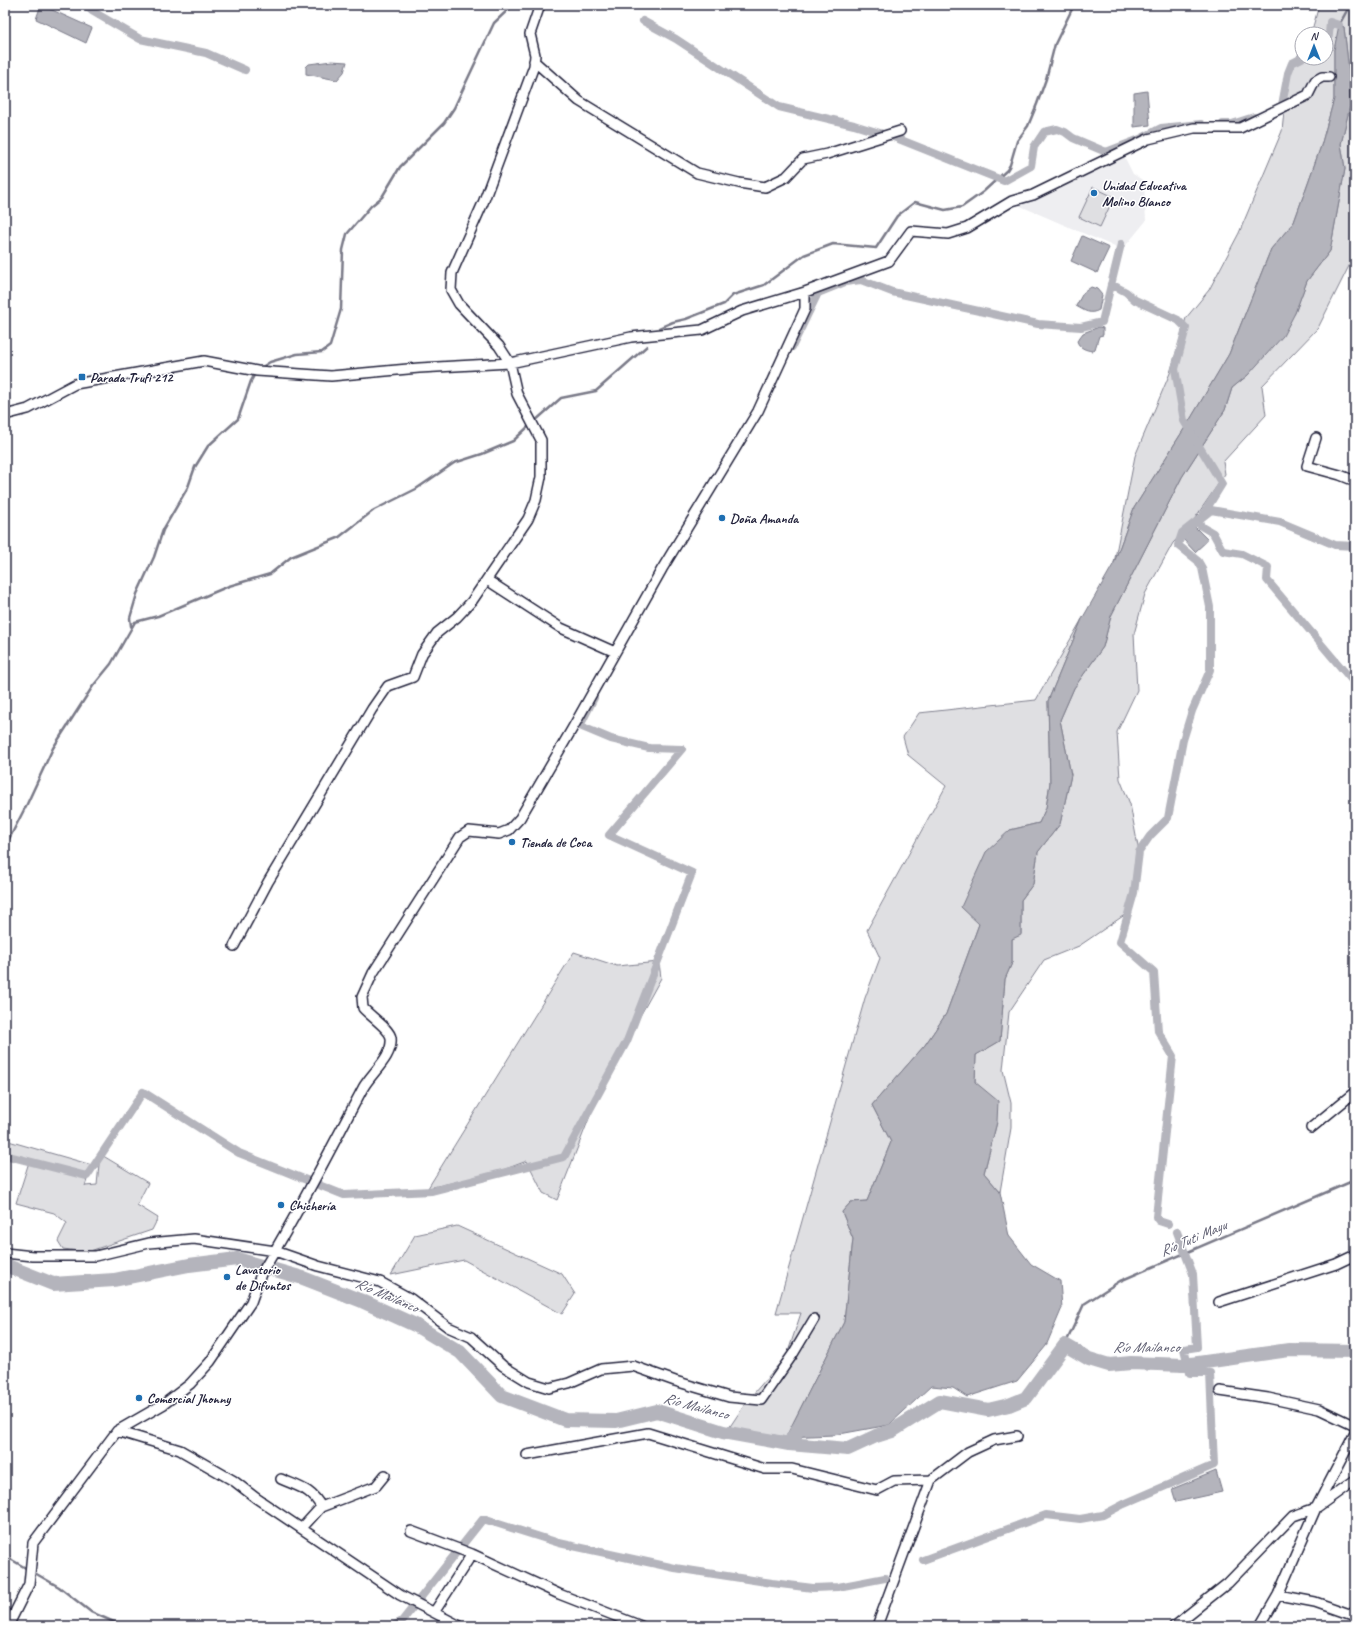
<svg xmlns="http://www.w3.org/2000/svg" width="1360" height="1631" font-family="Caveat,sans-serif">
<style>
.built{fill:#eeeef1}
.green{fill:#dfdfe2;stroke:#80808e}
.water{fill:#b4b4bc;stroke:#7a7a88}
.lines{fill:none;stroke-linecap:round;stroke-linejoin:round}
.stream{stroke:#7a7a88;stroke-width:2.5}
.canal{stroke:#b4b4bc;stroke-width:8}
.river{stroke:#b4b4bc;stroke-width:14}
.minor-casing{stroke:#22223b;stroke-width:12}
.minor{stroke:#fff;stroke-width:9}
.poi-dot{fill:#1f6fb2;stroke:#fff;stroke-width:1.5}
.labels{text-anchor:middle;stroke-width:3;stroke-linejoin:round;paint-order:stroke}
.poi-label{font-size:14px;font-weight:bold;fill:#22223b;stroke:#fff;text-anchor:start}
.water-label{font-size:15px;font-style:italic;fill:#5c5c6f;stroke:#fff}
</style>
<rect width="100%" height="100%" fill="#fff"/>
<filter id="ink" filterUnits="userSpaceOnUse"><feTurbulence type="fractalNoise" baseFrequency=".025" numOctaves="2"/><feDisplacementMap in="SourceGraphic" scale="8" xChannelSelector="R" yChannelSelector="G"/><feConvolveMatrix kernelMatrix="1 2 1 2 8 2 1 2 1" color-interpolation-filters="sRGB"/></filter>
<g filter="url(#ink)">
<!-- built -->
<path class="built" d="M1124 156 1133 174 1144 181 1146 221 1122 250 1018 205Z"/>
<!-- green -->
<path class="green" d="M1319 5H1355V254L1318 328 1262 386 1266 415 1223 462 1225 474 1191 524 1173 543 1145 594 1134 634 1137 690 1117 732 1120 779 1130 804 1139 852 1134 893 1129 912 1079 946 1044 960 1009 1012 1003 1070 1011 1103V1128L1000 1192 984 1173 997 1122 975 1082 976 1055 1000 1041 1005 979 1012 963V939L1021 934V900L1033 884 1038 852 1060 824 1071 775 1060 720 1074 688 1103 647 1111 616 1182 477 1225 410 1232 388 1248 375 1295 313 1307 281 1330 251 1345 169 1341 144 1350 106 1349 71 1344 27 1340 25 1334 50V99L1321 146 1294 222 1271 249 1229 354 1191 418 1134 508 1114 563 1135 456 1170 373 1186 318 1209 290 1239 233 1282 131 1288 73 1302 48V58H1326V34H1311Z
M1093 187 1114 197 1100 227 1079 217Z
M1082 619 1048 701 1050 783 1046 808 1039 823 1010 830 979 924 946 1014 925 1045 872 1105 891 1142 867 1201 851 1202 842 1212 853 1239 844 1322 786 1437 729 1428 747 1401 787 1355 801 1313H776L865 998 880 958 867 930 946 786 908 755 903 737 919 713 1036 700Z
M574 952 617 966 659 962 661 978 603 1083 557 1200 543 1193 527 1161 492 1174 428 1188Z
M5 1140 92 1165 85 1186 97 1185 100 1154 148 1183 137 1205 158 1218 152 1230 87 1252 63 1249 58 1241 67 1223 54 1213 16 1203 29 1162 5 1155Z
M457 1226 562 1274 575 1294 562 1314 464 1260 391 1275 415 1235Z"/>
<!-- water -->
<path class="water" d="M41 5 92 28 86 43 36 19Z
M1339 25 1344 27 1349 71 1350 106 1341 144 1345 169 1330 251 1307 281 1295 313 1283 336 1248 375 1232 388 1225 410 1182 477 1111 616 1103 647 1074 688 1060 720 1071 775 1060 824 1038 852 1033 884 1021 900V935L1012 939V963L1005 979 1000 1041 976 1055 975 1082 998 1101 997 1122 984 1173 1000 1192 1009 1236 1031 1264 1060 1281 1062 1308 1046 1346 1017 1381 967 1397 953 1388 931 1386 889 1425 834 1435 786 1437 844 1322 853 1239 842 1212 851 1202 867 1201 891 1142 872 1105 925 1045 946 1014 979 924 961 907 986 852 1010 830 1039 823 1046 808 1050 783 1048 701 1082 619 1114 563 1134 508 1191 418 1229 354 1271 249 1294 222 1321 146 1334 99V50Z
M332 61 347 62 344 72 337 80 306 74V67L309 64Z
M1147 91 1150 125 1134 127V93Z
M1082 236 1109 248 1097 273 1071 261Z
M1091 287 1097 289 1102 295 1099 310C1090 315 1085 311 1076 306L1083 293Z
M1099 327 1103 328V335L1099 336 1095 349 1092 351C1086 350 1079 348 1077 341L1083 333Z
M1194 526 1208 540 1195 552 1182 538Z
M1216 1471 1222 1492 1176 1502 1172 1489Z"/>
<g class="lines">
<!-- stream -->
<path class="stream" d="M1339 25 1350 5
M659 328 673 322 686 319 724 304 733 295 764 285 804 255 833 244 876 248 897 216 915 202 945 210 962 207 983 192 1007 170 1010 165 1017 141 1028 126 1037 104 1046 79 1055 44 1074 5
M259 369 270 362 297 354 322 352 330 346 341 309 343 250 347 234 371 206 382 197 400 167 444 123 454 108 494 23 513 5
M534 422 561 398 596 391 647 346
M131 626 130 618 137 594 154 557 163 530 188 487 195 467 208 446 238 419 251 381 256 372
M5 847 27 804 53 748 93 686 111 664 135 622 158 616 229 586 270 574 291 557 338 538 374 510 416 489 454 463 482 454 513 441 530 425
M1065 1345 1084 1304 1120 1281 1355 1180
M5 1553 12 1560 29 1570
M33 1572 59 1587 91 1612 123 1626"/>
<!-- canal -->
<path class="canal" d="M85 5 92 11 140 39 206 53 245 70
M643 21 676 39 779 107 854 125 896 138 1004 181 1031 166 1034 147 1044 132 1057 129 1065 132 1073 138 1106 152 1140 139 1161 128 1201 124
M1326 47 1328 46 1330 22 1339 25
M1274 109 1282 105 1288 73 1292 63 1302 58
M1223 124H1232L1254 117
M1111 284 1126 292 1135 300 1178 320 1186 328 1175 369 1184 421 1222 484 1204 513
M792 347 818 293 845 282 861 280 892 292 1038 324 1081 327 1102 322 1121 244
M1199 521 1201 526 1213 533 1223 551 1242 554 1268 567 1267 580 1355 684
M5 1155 87 1176 143 1092 239 1153 344 1195 432 1191 564 1157 627 1041 692 873 609 835 682 749 649 748 611 739 580 726 594 698
M1168 1224 1159 1221 1156 1217 1173 1056 1158 1031 1154 972 1120 942 1134 893 1139 852 1150 836 1168 818 1183 740 1192 711 1210 670V607L1202 568 1198 561 1178 545 1182 533 1211 510 1280 522 1335 545 1355 546
M923 1560 1046 1515 1080 1519 1103 1515 1124 1504 1214 1465 1210 1373H1190L1184 1349 1197 1347 1193 1274 1177 1232
M393 1626 402 1621 483 1519 559 1543 675 1568 772 1583 813 1588 838 1587 885 1578"/>
<!-- river -->
<path class="river" d="M5 1265 53 1284 114 1280 189 1265 237 1259 303 1278 362 1301 415 1325 460 1352 502 1396 565 1420 616 1421 657 1411 723 1432 789 1444 848 1449 876 1436 892 1431 940 1401 988 1410 1009 1405 1026 1398 1065 1345 1089 1359 1109 1365 1131 1363 1184 1365 1289 1350 1355 1351
M789 1444 803 1421"/>
<defs>
<path id="minor" d="M534 61 579 101 697 173 739 183 765 187 786 177 803 159 827 154 900 131
M5 415 28 409 75 384 204 361 257 371 331 376 419 368 510 363 631 337 702 330 742 311 805 292 889 261 911 231 948 234 967 228 1012 201 1033 195 1148 139 1194 128H1240L1308 95 1315 81 1322 77H1329
M1316 438 1307 466 1340 475 1355 481
M487 580 561 628 615 652
M234 946 268 882 372 709 388 686 413 677 422 654 437 633 457 617 472 601 528 519 536 500 541 477V440L517 394 510 363 499 346 459 304 451 290 452 273 483 203 534 66 535 55 530 34 540 5
M1311 1128 1355 1092
M5 1253 33 1256H95L149 1243 194 1239 275 1251 318 1266 380 1282 411 1299 448 1327 471 1337 503 1366 529 1382 549 1388 569 1383 601 1369 633 1366 675 1381 729 1397 761 1400 793 1354 814 1319
M1219 1302 1336 1264 1355 1255
M1220 1391 1268 1398 1319 1409 1355 1426
M117 1431 180 1450 234 1481 256 1498 400 1595 460 1626
M527 1455 648 1433 765 1469H792L877 1490 894 1481 931 1480 968 1452 994 1440 1017 1436
M281 1479C299 1487 312 1489 321 1507
M302 1528 321 1507 376 1486 385 1475
M411 1531 472 1554 559 1594 641 1626
M1278 1595 1315 1602 1355 1616
M435 1611 472 1554
M8 1626 29 1584 33 1543 117 1431 164 1404 190 1384 210 1362 251 1302 261 1274C298 1214 330 1150 363 1088 372 1072 393 1057 391 1038 390 1029 370 1016 363 1008L362 997 373 973 460 837 469 831 499 834 509 830 520 818 572 729 662 569 758 411 805 309V292
M877 1626 931 1480
M1174 1626 1228 1583 1293 1516 1316 1508 1355 1480
M1260 1626 1278 1595 1316 1508 1355 1433"/>
</defs>
<!-- minor casing -->
<use href="#minor" class="minor-casing"/>
<!-- minor -->
<use href="#minor" class="minor"/>
</g>
</g>
<!-- markers -->
<g class="poi-dot">
<circle cx="1094" cy="193" r="4"/>
<rect x="78" y="373" width="8" height="8" rx="2"/>
<circle cx="722" cy="518" r="4"/>
<circle cx="512" cy="842" r="4"/>
<circle cx="281" cy="1205" r="4"/>
<circle cx="227" cy="1277" r="4"/>
<circle cx="139" cy="1398" r="4"/>
</g>
<g class="labels">
<!-- poi labels -->
<g class="poi-label">
<text x="1102" y="190">Unidad Educativa<tspan x="1102" dy="16">Molino Blanco</tspan></text>
<text x="90" y="382">Parada Trufi 212</text>
<text x="730" y="523">Doña Amanda</text>
<text x="520" y="847">Tienda de Coca</text>
<text x="289" y="1210">Chichería</text>
<text x="235" y="1274">Lavatorio<tspan x="235" dy="16">de Difuntos</tspan></text>
<text x="147" y="1403">Comercial Jhonny</text>
</g>
<!-- water labels -->
<g class="water-label">
<text transform="translate(1193 1238) rotate(-23)" y="5">Río Tuti Mayu</text>
<text transform="translate(387 1295) rotate(23)" y="5">Río Mailanco</text>
<text x="1146" y="1352">Río Mailanco</text>
<text transform="translate(696 1406) rotate(15)" y="5">Río Mailanco</text>
</g>
</g>
<!-- margin -->
<rect width="1360" height="1631" fill="none" stroke="#fff" stroke-width="20"/>
<rect x="10" y="10" width="1340" height="1611" fill="none" stroke="#22223b" stroke-width="1.5" filter="url(#ink)"/>
<!-- north arrow -->
<g transform="translate(1314 46)"><circle r="19" fill="#ffffff" stroke="#a7a7b1"/>
<path d="M0-3L7 15L0 10L-7 15Z" fill="#1f6fb2"/>
<text y="-6" font-size="11" font-weight="bold" text-anchor="middle" fill="#22223b">N</text>
</g>
</svg>
